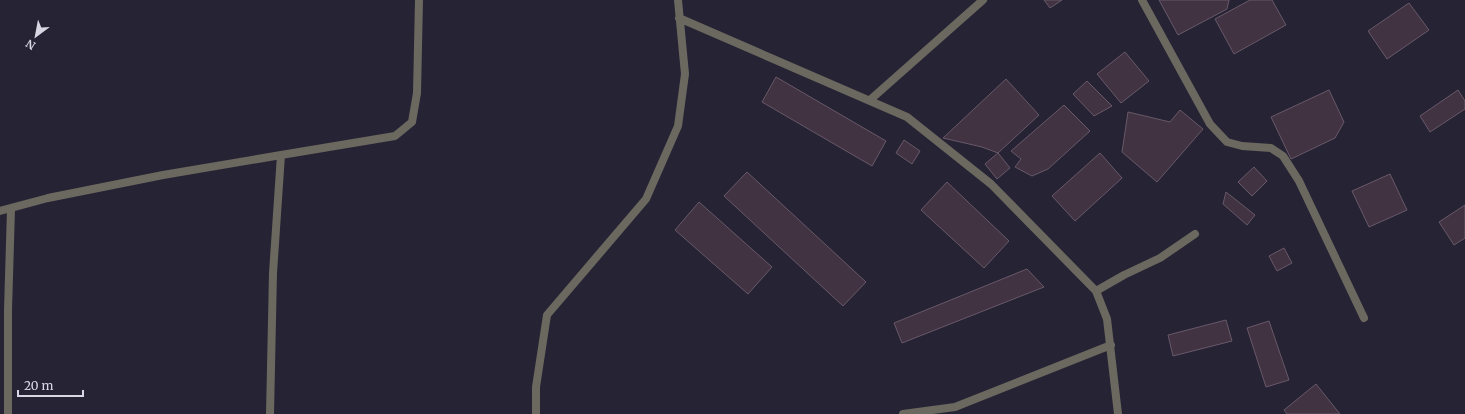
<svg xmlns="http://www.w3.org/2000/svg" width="1465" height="414" font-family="Merriweather,serif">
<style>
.building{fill:#413342;stroke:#685969}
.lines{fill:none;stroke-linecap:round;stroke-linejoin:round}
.minor{stroke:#6b685f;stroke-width:8}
</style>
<rect width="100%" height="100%" fill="#262334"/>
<!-- building -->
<path class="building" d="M1044 0H1062L1050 8Z
M1159 0H1229L1227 9 1178 35Z
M1250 0H1272L1286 25 1234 54 1215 19Z
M1409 3 1429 30 1387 59 1368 31Z
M1125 52 1149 81 1121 103 1097 74Z
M776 77 886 141 872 166 762 102Z
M1006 79 1039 115 998 153 982 147 943 138Z
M1087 81 1112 106 1094 116 1073 94Z
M1329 90 1344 122 1335 138 1291 159 1271 117Z
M1458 90 1465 101V109L1430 132 1420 116Z
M1064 105 1090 131 1048 169 1032 176 1015 167 1021 159 1011 151Z
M1180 110 1203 129 1157 182 1122 152 1128 112 1170 122Z
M904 140 920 151 912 164 896 153Z
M998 153 1010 168 997 179 985 164Z
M1100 153 1122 178 1075 221 1052 196Z
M1254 167 1267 181 1252 196 1238 182Z
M747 172 866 282 843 306 724 196Z
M1390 174 1407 210 1369 227 1352 191Z
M947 182 1009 241 984 268 921 210Z
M1226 192 1255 215 1247 225 1223 204Z
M699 202 772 267 748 294 675 230Z
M1465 205V238L1454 245 1439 222Z
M1284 248 1292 263 1277 271 1269 256Z
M1027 269 1044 287 902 343 894 323Z
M1226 320 1232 341 1173 356 1168 335Z
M1269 321 1289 380 1266 387 1247 328Z
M1316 384 1340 414H1287L1284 410Z"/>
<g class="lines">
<!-- minor -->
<path class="minor" d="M1142 0 1210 124 1227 142 1242 146 1271 148 1283 156 1299 181 1364 318
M679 18 907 117 991 184 1096 291 1107 319 1118 414
M870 100 983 0
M0 211 48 198 163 175 281 155
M1096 291 1124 275 1160 258 1195 234
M8 414V310L11 209
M270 414 273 273 281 155 395 136 412 122 417 93 419 0
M536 414V387L547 315 646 199 678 126 685 74 678 0
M903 414 955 407 1111 345"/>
</g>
<!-- north arrow -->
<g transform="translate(36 36) rotate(212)" stroke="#262334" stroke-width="3" paint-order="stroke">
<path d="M0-3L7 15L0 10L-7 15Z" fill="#d9d7e3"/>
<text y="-6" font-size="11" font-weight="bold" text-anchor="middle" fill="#d9d7e3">N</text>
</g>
<!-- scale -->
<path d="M18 390v6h65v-6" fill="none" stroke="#d9d7e3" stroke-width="2"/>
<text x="24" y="390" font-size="12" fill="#d9d7e3" stroke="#262334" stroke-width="3" paint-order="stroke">20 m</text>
</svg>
